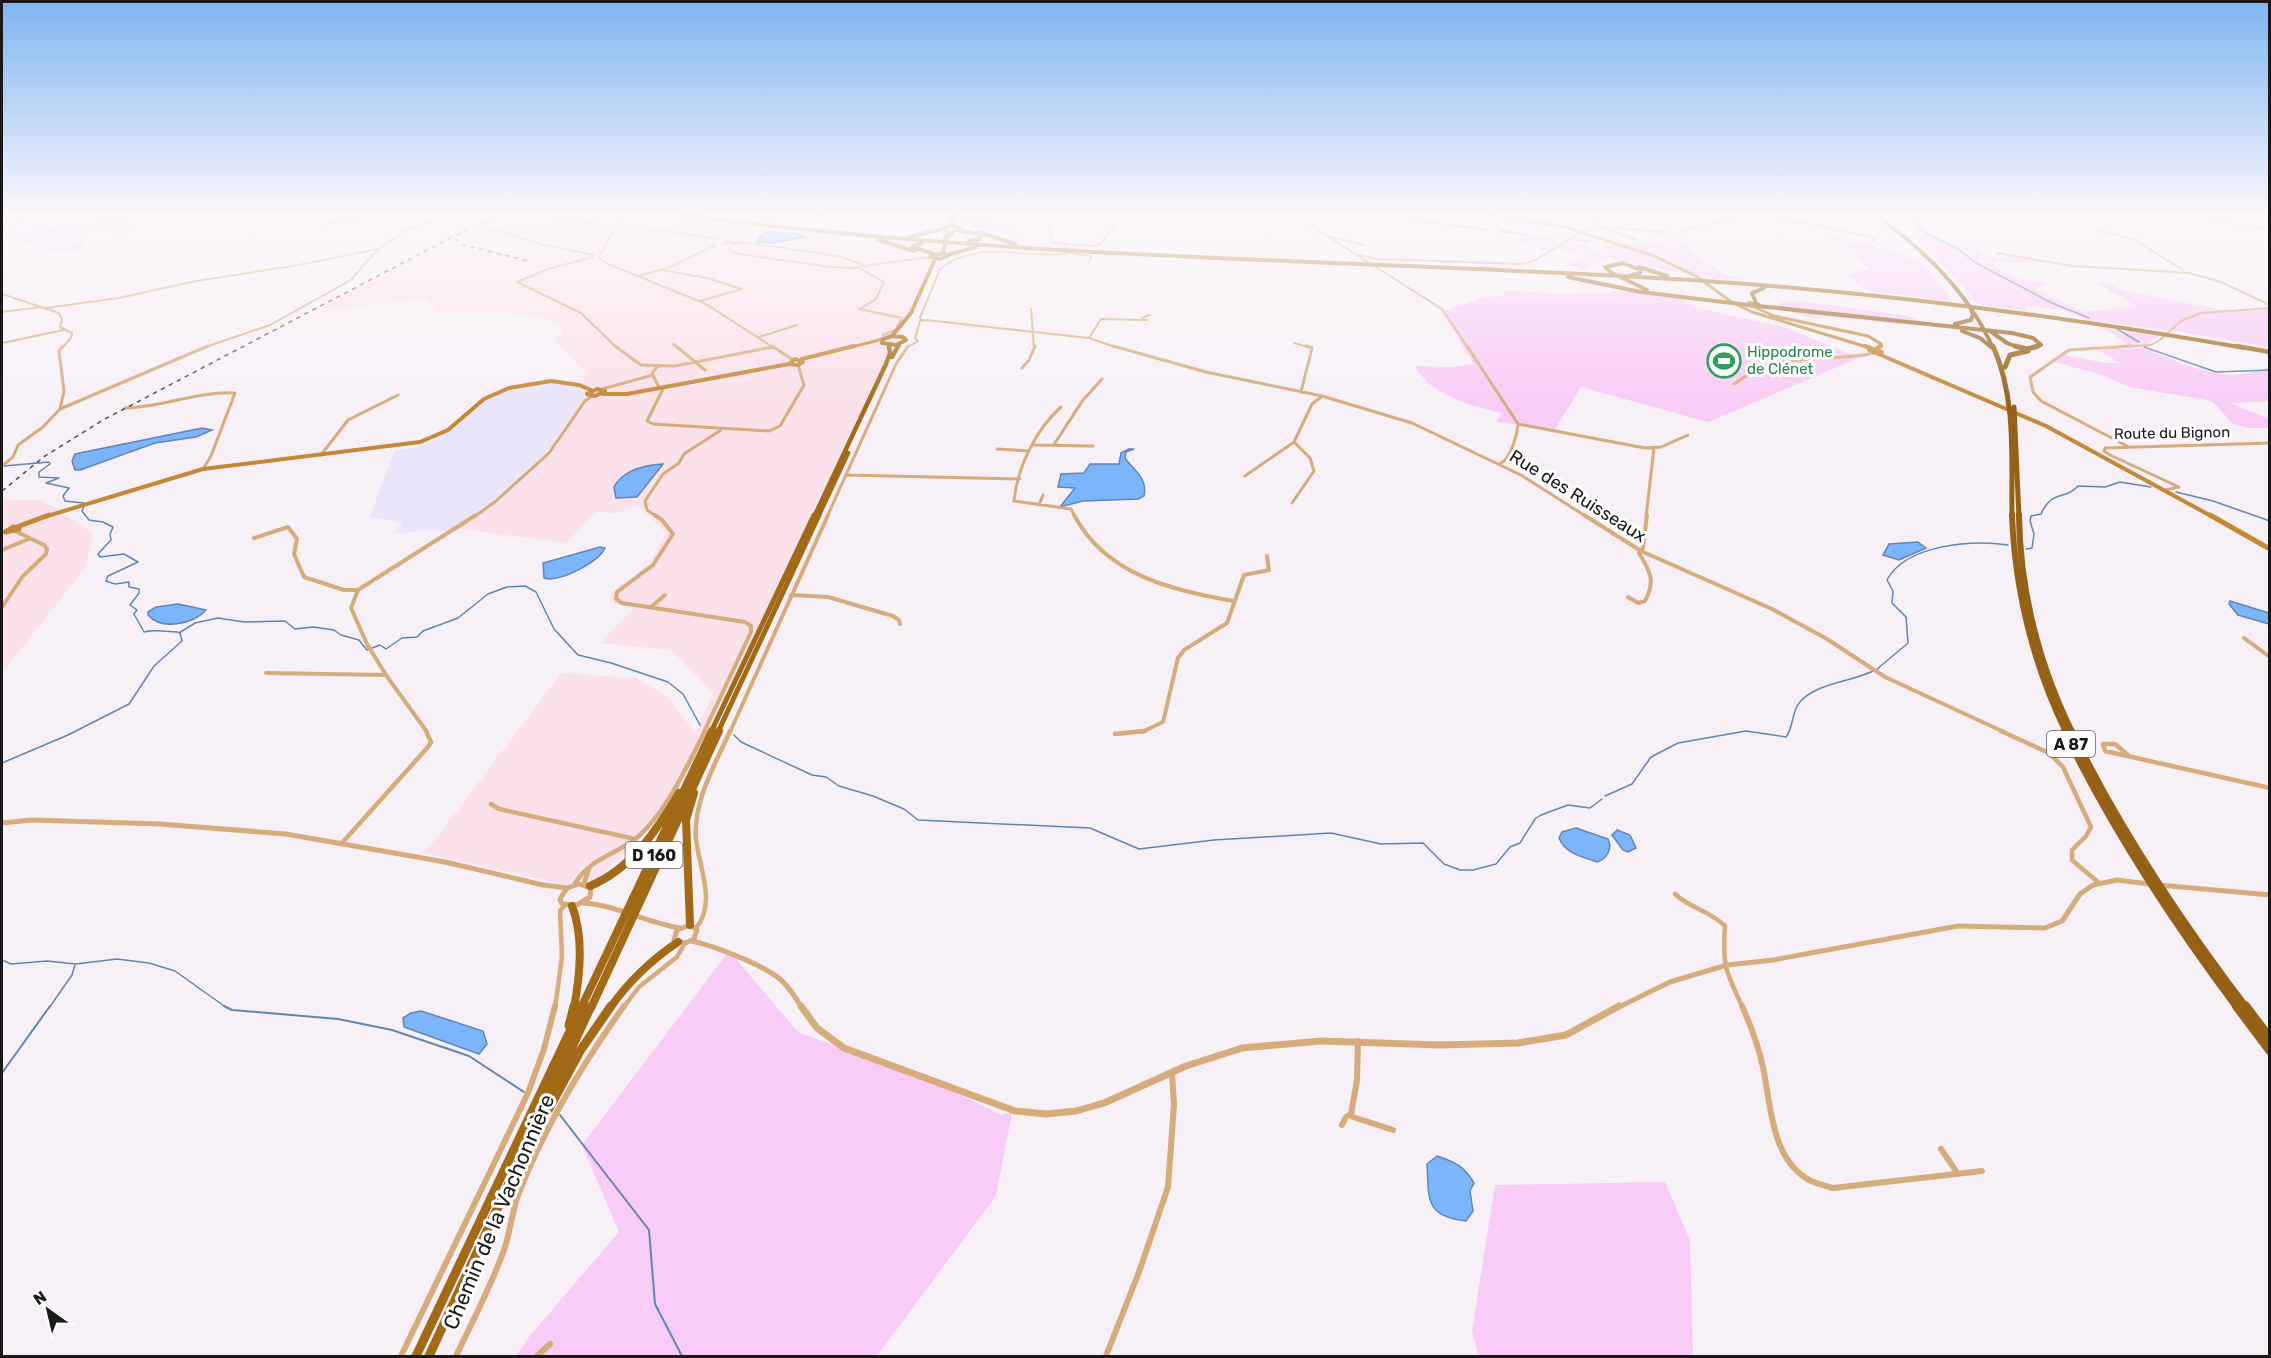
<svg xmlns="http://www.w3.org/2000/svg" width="2271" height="1358" font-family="Rubik,sans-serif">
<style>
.commercial{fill:#fbe1e9}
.industrial{fill:#eae5fb}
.green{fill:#f8ccf6}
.water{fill:#7db5fc;stroke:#6086b8;stroke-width:1.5}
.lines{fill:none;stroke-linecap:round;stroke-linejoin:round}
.stream-far1{stroke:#6086b8;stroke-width:1.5}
.stream{stroke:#6086b8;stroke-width:2}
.minor-far4{stroke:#d6ac7c;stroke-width:2}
.minor-far3{stroke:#d6ac7c;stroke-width:3}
.minor-far2{stroke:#d6ac7c;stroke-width:4}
.minor-far1{stroke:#d6ac7c;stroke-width:4.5}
.minor{stroke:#d6ac7c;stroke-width:6}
.tertiary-far3{stroke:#d6ac7c;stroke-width:2}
.tertiary-far2{stroke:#d6ac7c;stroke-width:3}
.tertiary-far1{stroke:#d6ac7c;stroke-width:5}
.tertiary{stroke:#d6ac7c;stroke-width:7}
.secondary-far2{stroke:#c58836;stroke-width:3}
.secondary-far1{stroke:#c58836;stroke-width:4}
.secondary{stroke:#c58836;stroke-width:5}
.primary{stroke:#ae7218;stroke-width:4}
.trunk-far4{stroke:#a26a17;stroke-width:4}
.trunk-far3{stroke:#a26a17;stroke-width:4.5}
.trunk-far2{stroke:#a26a17;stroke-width:5}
.trunk-far1{stroke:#a26a17;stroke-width:8}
.trunk{stroke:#a26a17;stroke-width:9}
.motorway-far4{stroke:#956116;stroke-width:4}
.motorway-far3{stroke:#956116;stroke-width:5}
.motorway-far2{stroke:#956116;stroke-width:6}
.motorway-far1{stroke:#956116;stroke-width:8}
.motorway{stroke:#956116;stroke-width:10}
.rail{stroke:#544f53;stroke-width:1.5;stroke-dasharray:4.5 4.5;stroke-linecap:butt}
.labels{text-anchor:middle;stroke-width:6;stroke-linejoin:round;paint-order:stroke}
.far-leisure-label{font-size:15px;fill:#27864d;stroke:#fff;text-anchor:start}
.far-street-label{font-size:15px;fill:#1b181a;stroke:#fff}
.shield{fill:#fff;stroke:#5f5d5f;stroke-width:1.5}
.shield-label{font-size:16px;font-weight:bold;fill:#1b181a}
.street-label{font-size:18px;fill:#1b181a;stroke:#fff}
.near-street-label{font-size:21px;fill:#1b181a;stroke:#fff}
</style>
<rect width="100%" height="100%" fill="#f8f0f7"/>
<!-- commercial -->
<path class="commercial" d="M2 215H84L14 225 11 231 2 232Z
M495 215H676L937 245 909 314 873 385 703 742 670 803 627 852 594 881 567 885 425 853 561 673 636 678 669 697 695 734 713 693 671 650 600 643 633 609 610 602V593L648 565 666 533 639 506 616 513 596 512 566 543 370 517 394 451 415 448 420 444 453 430 482 403 575 386 583 389 584 375 587 373 553 340 563 332 559 324 537 317 512 313H436L434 306 425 298 353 308 317 309Z
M2 500H42L93 533 86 567 2 673Z"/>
<!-- industrial -->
<path class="industrial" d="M540 383H565L575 386 584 389 583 399 548 451 494 502 451 532 429 530 393 534 403 522 370 517 394 451 415 448 420 444 453 430 482 403 496 395Z"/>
<!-- green -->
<path class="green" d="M83 215H85L74 224 134 215 128 219 136 227 130 231 131 228 117 229 115 231H126L113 234 114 228 85 230 76 242 84 243V249C59 254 35 251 14 235L70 224Z
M970 215H980L973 216 1008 225 1004 227 1022 236 998 234 962 223 964 220H960L973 216Z
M1888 215H1918L1923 220 1925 232C1942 243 1958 248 1978 249L1984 256 2007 259 2008 255 2041 261 2037 265 1997 260 1993 266 2018 279 2049 284 2035 289 2084 312 2138 306 2096 283H2106L2126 291 2227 311 2269 308V347L2176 331 2087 320 2062 310 2025 306 2027 311 1978 304 1951 273 1913 237H1921L1920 235H1923L1909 217Z
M1655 231 1677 234 1696 255 1729 276 1751 280 1703 278 1673 263 1623 245 1666 242Z
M1533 235 1560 239 1556 242 1565 244 1569 241 1599 250 1614 244 1663 261 1686 273 1605 258 1584 270 1566 265 1584 256 1558 248 1552 252 1516 241Z
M1843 237 1854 243H1868L1877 248H1888L1927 267 1951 301 1867 291 1845 274 1870 269 1831 239Z
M1504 290 1559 294 1608 293 1615 290 1681 299 1693 307 1787 328 1859 358 1708 422 1581 387 1555 429 1497 422 1501 413C1470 405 1431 396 1415 366L1452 367 1474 364 1442 312 1485 297 1503 296Z
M1790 300 1904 315 1919 320 1944 321 1919 320V326L1828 317 1810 318 1781 309 1763 307 1760 304 1775 305Z
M2104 328 2160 336 2148 342 2151 344 2118 346 2126 343Z
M2143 348C2169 358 2199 372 2228 375 2242 376 2257 371 2269 367V401L2230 403 2269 419V428H2249L2233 424 2212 401 2130 387 2099 374 2054 362 2064 355 2106 363H2120L2098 350Z
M729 951 798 1032 937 1083 1001 1115 1012 1112 996 1196 877 1356H516L529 1337 619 1232 582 1145Z
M1665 1182 1690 1240 1693 1356H1479L1472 1331 1495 1185Z"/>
<!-- water -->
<path class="water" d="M770 231C781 236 796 230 806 237L773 243 756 242 764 233Z
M202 428 212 430 196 437 155 443 80 470H75L72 461 75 454Z
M1129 449H1134L1126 452 1125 458C1134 471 1148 478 1144 496L1138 499 1083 501 1060 507 1075 488 1058 487 1061 474 1084 473 1090 464H1119L1121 453Z
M663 464 637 497 616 498 614 487C623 470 646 465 663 464Z
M1918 542 1926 548 1899 560 1883 555 1889 544Z
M600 547 605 548C599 562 559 583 544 578L543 563Z
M2230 601 2269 613V624L2238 615 2229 604Z
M178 604 206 610C193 624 162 631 148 615V612L156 607Z
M1576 828 1608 839C1613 848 1607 859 1597 862 1584 857 1565 854 1559 838L1562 832Z
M1617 830 1630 835 1636 848 1628 852 1623 850 1612 835Z
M421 1011 483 1031 487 1044 479 1054 404 1027 403 1018 411 1013Z
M1437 1156C1455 1162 1464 1166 1474 1183L1470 1191 1473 1211 1466 1221C1425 1216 1429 1200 1427 1164Z"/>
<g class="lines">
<!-- stream-far1 -->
<path class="stream-far1" d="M750 215 771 219 825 215
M884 215H899
M902 215H935
M1378 215 1488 230
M1911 215 1924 232 1958 249 1976 263 2052 303 2089 318
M1501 231 1527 235
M2117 329 2139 342
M2144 347 2216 372 2270 370
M4 466 49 462 50 464 39 472V477L59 478 46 483 69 488 63 496 65 501 84 503
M2176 492 2213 501 2270 521
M84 506 82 511 89 520 103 522 113 527 110 534 111 540 98 554 100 557 124 554 138 562 108 576 106 581 115 584 129 582V587L139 589V593L130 605 137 610 134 614 144 632C157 629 165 632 178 632
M2026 549 2032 548 2034 534 2030 521 2031 516 2041 514C2052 489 2065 501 2078 486L2105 487 2120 482 2151 487
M179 633 195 623 218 618 244 622 285 621 295 629 313 627 334 630 341 635 359 640 367 650 380 645 386 649 402 638 417 637 423 631 458 618 488 594 507 587 525 586 536 592 554 629 578 655 611 663 668 682 683 694 700 725
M1876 670 1908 643 1906 617 1892 603 1893 591 1887 580C1906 544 1973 540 2008 545
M734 735 741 742 812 775 826 777 839 786 873 796 904 809 918 820 1090 828 1139 849 1214 840 1331 833 1381 844 1423 843 1444 864 1460 870H1473L1496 864 1510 847 1520 843 1535 819 1541 815 1568 805 1590 808 1602 799
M2 763 68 735 129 704 154 666 182 641 180 633
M1605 796 1632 784 1651 757 1678 743 1746 731 1786 737C1794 727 1791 712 1800 702 1816 683 1851 682 1873 671
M2 960 11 964 47 961 76 964 117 959 149 963 175 971 227 1008
M49 1008 72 975 75 965"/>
<!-- stream -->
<path class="stream" d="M224 1006 232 1010 338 1019 392 1030 469 1056 524 1092
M2 1073 50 1006
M560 1115 649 1230 655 1304 682 1356"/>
<!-- minor-far4 -->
<path class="minor-far4" d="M547 215 611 227
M1294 215 1442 309 1468 348
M2151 215 2192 218 2270 230
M1754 218 1818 225 1870 237 1874 240 1872 241
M16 225 27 215
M619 225 720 239
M320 227 327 223 417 215
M1604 227 1676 233 1714 223 1754 218 1756 215
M1049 228 1053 243 1095 246 1100 244 1114 228 1111 219
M1607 229 1637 240
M2096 229 2135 240 2183 270
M1327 236 1364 245 1356 244
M1571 240 1589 241
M729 241 733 243 723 244 724 242Z
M748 243 838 256 862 264
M732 244 748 243 733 242
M1067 245 1064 252 1091 256 1089 262
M729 248 732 252 739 254 830 267 858 268
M1997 253 2073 266 2189 273 2221 282 2270 305
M1355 254 1377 259 1521 264 1536 260 1580 233 1604 227 1586 215
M593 257 548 269 517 282 581 313 617 348
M857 267 930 257
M662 270 707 278 742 289
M638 276 668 268 714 246
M700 301 742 289
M46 308 119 298 191 282 299 265 378 249
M859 309 902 318 895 330 883 335
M860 309 876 299 884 282 861 269
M1031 309 1034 348
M2 312 40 307
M1142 318 1150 315
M922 321 920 318 940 269C979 238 1024 259 1066 254
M759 337 797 325
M1089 338 1101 319 1147 320
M2 343 63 330
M1294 343 1311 348
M673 344 678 348
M769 348 773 347
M906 348 918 341 915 338 920 321 926 320 1089 338 1118 348"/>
<!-- minor-far3 -->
<path class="minor-far3" d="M615 346 641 365 675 366 773 347
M676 346 705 370
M1113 346 1206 372 1322 396 1412 423 1521 475 1587 517
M1467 346 1518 424C1517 436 1511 458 1500 464
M658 366 652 373 659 388
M1022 368 1029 360 1035 346
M1734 384C1743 378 1753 371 1763 367 1798 355 1838 361 1875 353
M664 387 647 421 653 424 769 431 780 426 804 385 798 365
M602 389 653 375
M1301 392 1312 348 1306 346
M1061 407C1036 429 1017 468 1014 501L1071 509 1075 517
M125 408C162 407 198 391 235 393L211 456 203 469
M1518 424 1645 448 1661 447 1688 435
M1034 445 1093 446
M1053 446 1083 400 1102 379
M997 449 1029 451
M321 455 348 420 398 395
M846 475 1020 479
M1245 476 1294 442 1312 404 1321 397
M1292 503 1314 471 1310 458 1294 442
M1039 505 1043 495
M474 517 496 501 549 453 585 401 592 396
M657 517 647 510 645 501 663 474 679 463 684 454 721 430
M827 517 896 364 908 346
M1646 517 1654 448"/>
<!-- minor-far2 -->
<path class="minor-far2" d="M655 515 662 520 673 534 653 565 617 592 616 599 622 603 745 622 751 626V632L704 732
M1074 515C1106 575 1171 590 1233 601
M1584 515 1641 551 1772 609 1827 639 1885 677 2004 732
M254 538 288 527 297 539 294 554 304 577 344 590H358
M2 550 29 539
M791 595 828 597 893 616 899 620 900 624
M1628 597 1638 603 1645 601C1656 581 1650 571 1639 553L1643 548 1647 515
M2 607 23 576 46 554 47 549 44 545 15 531
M651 607 665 595
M2244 638 2270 657
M266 673 386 675 367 644 351 608 358 590 476 515
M386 675 427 732
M730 732 828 515
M1142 732 1163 722 1178 658 1184 650 1227 623 1244 575 1269 570 1267 556"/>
<!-- minor-far1 -->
<path class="minor-far1" d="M2001 731 2049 753 2063 767 2091 827 2086 836 2072 850V860L2099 883
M1115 734 1145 731
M2129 756 2115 744H2103L2105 751 2270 788
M491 804 499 809 635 839
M342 843 428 747 431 742 426 731
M584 884 589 868
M574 885C589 858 617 855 639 836 668 809 687 766 705 731
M1675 894C1691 909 1709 910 1725 926 1722 966 1726 972 1743 1008
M696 928C717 903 699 868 696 839 693 801 715 765 730 731
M555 1008 562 957 560 911 565 905
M623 1008 639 987 677 957 685 943"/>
<!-- minor -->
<path class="minor" d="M1742 1006C1751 1026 1758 1045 1763 1067 1771 1105 1771 1161 1811 1181 1818 1184 1826 1186 1833 1188L1982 1171
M1358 1041 1357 1080 1351 1114 1353 1117 1393 1130
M1342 1125 1346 1117 1351 1114
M1941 1149 1958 1174
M401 1356 528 1093 544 1049 555 1006
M456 1356C473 1320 492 1285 505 1247 510 1231 512 1214 517 1198 543 1129 581 1066 624 1006
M537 1356 550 1344
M1106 1356 1139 1272 1168 1187 1174 1104 1172 1074"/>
<!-- tertiary-far3 -->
<path class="tertiary-far3" d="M614 225 619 226H611Z
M614 225 621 216
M493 230 487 229 483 224 497 215
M497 231 544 245 594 255
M600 254 616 227
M599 257 606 263 706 304 774 348
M2 294 59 313 62 319 60 327 72 333 71 338 62 348
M203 348 270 325 351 280 378 249 408 229 453 215
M2106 348 2151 345 2160 340 2181 321 2201 313 2270 308"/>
<!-- tertiary-far2 -->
<path class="tertiary-far2" d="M772 346 793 360
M60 409 64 391 59 351 63 346
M2127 446 2041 401 2033 392 2030 377 2069 350 2131 346
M2 466 13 457 18 445 43 427 60 409 208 346
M2165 490 2179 487 2110 455 2104 451 2105 448 2270 443"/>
<!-- tertiary-far1 -->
<path class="tertiary-far1" d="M2 823 32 820 160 824 286 834 445 862 543 885 568 888
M579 884 591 888 590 897 577 905 562 904 560 899 567 888Z
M2159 885 2270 895
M583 903C617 905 647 923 680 928
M690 925 697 930 694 939 685 943 674 940 677 930Z
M691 941C712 945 767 966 782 981 790 988 796 998 802 1008
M1617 1008 1670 982 1727 965 1773 960 1958 926 2045 928 2062 921 2080 894 2093 885 2117 880 2150 884"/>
<!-- tertiary -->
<path class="tertiary" d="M801 1006 817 1028 844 1048 1015 1111 1046 1114 1076 1111 1104 1103 1186 1066 1242 1048 1321 1041 1439 1045 1518 1043 1566 1035 1619 1006"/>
<!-- secondary-far2 -->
<path class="secondary-far2" d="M1488 215 1565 227 1654 256 1696 276 1730 301 1752 312 1870 348
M1752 306 1774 316 1868 336 1881 344 1879 348
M848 348 883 339"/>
<!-- secondary-far1 -->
<path class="secondary-far1" d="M1865 346 1871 348
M1875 349 1881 346
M1877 353 1882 352 1875 349 1869 350 2046 426 2213 517
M795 359 803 362 798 365 789 364Z
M802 359 854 346
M597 389 605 391 595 396 587 394Z
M603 394H627L789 364
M44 517 203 469 420 442 448 430 484 399 509 388 551 381 579 385 591 390"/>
<!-- secondary -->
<path class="secondary" d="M2210 515 2270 549
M14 527 19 529 5 532Z
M17 527 49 515"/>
<!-- primary -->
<path class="primary" d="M952 218 963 215
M950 225 960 228
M945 238 948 232 943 228 951 225 954 219 950 216 952 215
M943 253 948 256 940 259 930 257Z
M943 253 946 240 954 231
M1749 303 1759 305 1752 306Z
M892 336 911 313 935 259
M892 336 903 337 906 340 896 345 882 343 883 339Z"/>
<!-- trunk-far4 -->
<path class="trunk-far4" d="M683 215C1022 261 1365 259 1705 281 1886 293 2066 317 2245 348
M957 230 982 235 979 239 969 241
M979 232 1015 244
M909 237 943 229
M878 240 914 251
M922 243 912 247 934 254
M948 255 976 247
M1639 267 1667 276
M1632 275 1640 273 1641 270 1623 263 1605 267 1612 273 1647 290
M1568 277 1641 292 1748 305
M1756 303 1752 293 1764 288
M889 345V348
M897 348 899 345"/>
<!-- trunk-far3 -->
<path class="trunk-far3" d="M2236 346 2270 352
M892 357 898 346
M814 517 886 364 890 353 889 346
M818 517 848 453"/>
<!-- trunk-far2 -->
<path class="trunk-far2" d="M711 732 814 515
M718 732 819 515"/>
<!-- trunk-far1 -->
<path class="trunk-far1" d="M590 886C631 869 657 830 679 793
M572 906C584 937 580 975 574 1008
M690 925 686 820 694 793
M581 1008 712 731
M591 1008 719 731
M610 1008C629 981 651 960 678 942"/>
<!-- trunk -->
<path class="trunk" d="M569 1026 574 1006
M539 1127 580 1051 611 1006
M416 1356 582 1006
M429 1356 591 1006"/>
<!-- motorway-far4 -->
<path class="motorway-far4" d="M1876 215C1925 251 1968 292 1993 348
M1758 306 2012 333 2033 338 2041 345 2034 348
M1955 324 1971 320 1973 315 1971 309
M1962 331 1980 338 1991 347
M1990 331 2007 343 2020 348"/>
<!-- motorway-far3 -->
<path class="motorway-far3" d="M1993 346C2017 400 2011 459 2012 517
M2015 346 2027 349 2038 346
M2005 367 2010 355 2028 351
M2014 407 2019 517"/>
<!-- motorway-far2 -->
<path class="motorway-far2" d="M2012 515C2015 591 2033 664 2066 732
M2019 515C2020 591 2039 664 2072 732"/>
<!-- motorway-far1 -->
<path class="motorway-far1" d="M2065 731C2113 830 2172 920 2238 1008
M2071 731C2119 830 2179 920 2246 1008"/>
<!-- motorway -->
<path class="motorway" d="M2237 1006 2270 1050
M2245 1006 2270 1039"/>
<!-- rail -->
<path class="rail" d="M462 231 456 239 460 244 528 261
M2 491 45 456 103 420 494 215"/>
</g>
<!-- sky -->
<linearGradient id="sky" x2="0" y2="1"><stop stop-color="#7db4f0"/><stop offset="0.53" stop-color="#fcf8fb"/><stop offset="1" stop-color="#fcf8fb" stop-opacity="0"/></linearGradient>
<rect width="2271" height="405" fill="url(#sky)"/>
<!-- icons -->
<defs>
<symbol id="stadium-ring" viewBox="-11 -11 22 22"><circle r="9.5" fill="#fff" stroke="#2e9e5b" stroke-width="1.5"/><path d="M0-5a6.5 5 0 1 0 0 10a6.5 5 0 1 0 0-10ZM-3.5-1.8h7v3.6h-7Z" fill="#2e9e5b"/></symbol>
</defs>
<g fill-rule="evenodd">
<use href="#stadium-ring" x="1705" y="342" width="38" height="38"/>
</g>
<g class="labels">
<!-- far-leisure labels -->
<g class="far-leisure-label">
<text x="1747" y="357">Hippodrome<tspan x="1747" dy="17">de Clénet</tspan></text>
</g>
<!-- far-street labels -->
<g class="far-street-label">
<text transform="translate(2172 433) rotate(-1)" y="5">Route du Bignon</text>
</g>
<!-- shield labels -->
<g class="shield">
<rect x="2047" y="731" width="48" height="26" rx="4.5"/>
<rect x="625.5" y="842" width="57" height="26" rx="4.5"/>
</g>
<g class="shield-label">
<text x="2071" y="750">A 87</text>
<text x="654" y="861">D 160</text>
</g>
<!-- street labels -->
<g class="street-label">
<text transform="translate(1578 496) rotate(32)" y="6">Rue des Ruisseaux</text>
</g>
<!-- near-street labels -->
<g class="near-street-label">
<text transform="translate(499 1212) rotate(-67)" y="7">Chemin de la Vachonnière</text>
</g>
</g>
<!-- border -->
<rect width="2271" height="1358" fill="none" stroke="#1b181a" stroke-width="6"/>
<!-- north arrow -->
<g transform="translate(48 1310) rotate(326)" stroke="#ffffff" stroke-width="4.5" paint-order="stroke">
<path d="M0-4.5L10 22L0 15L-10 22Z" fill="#1b181a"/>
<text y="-9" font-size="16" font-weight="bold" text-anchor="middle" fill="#1b181a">N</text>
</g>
</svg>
